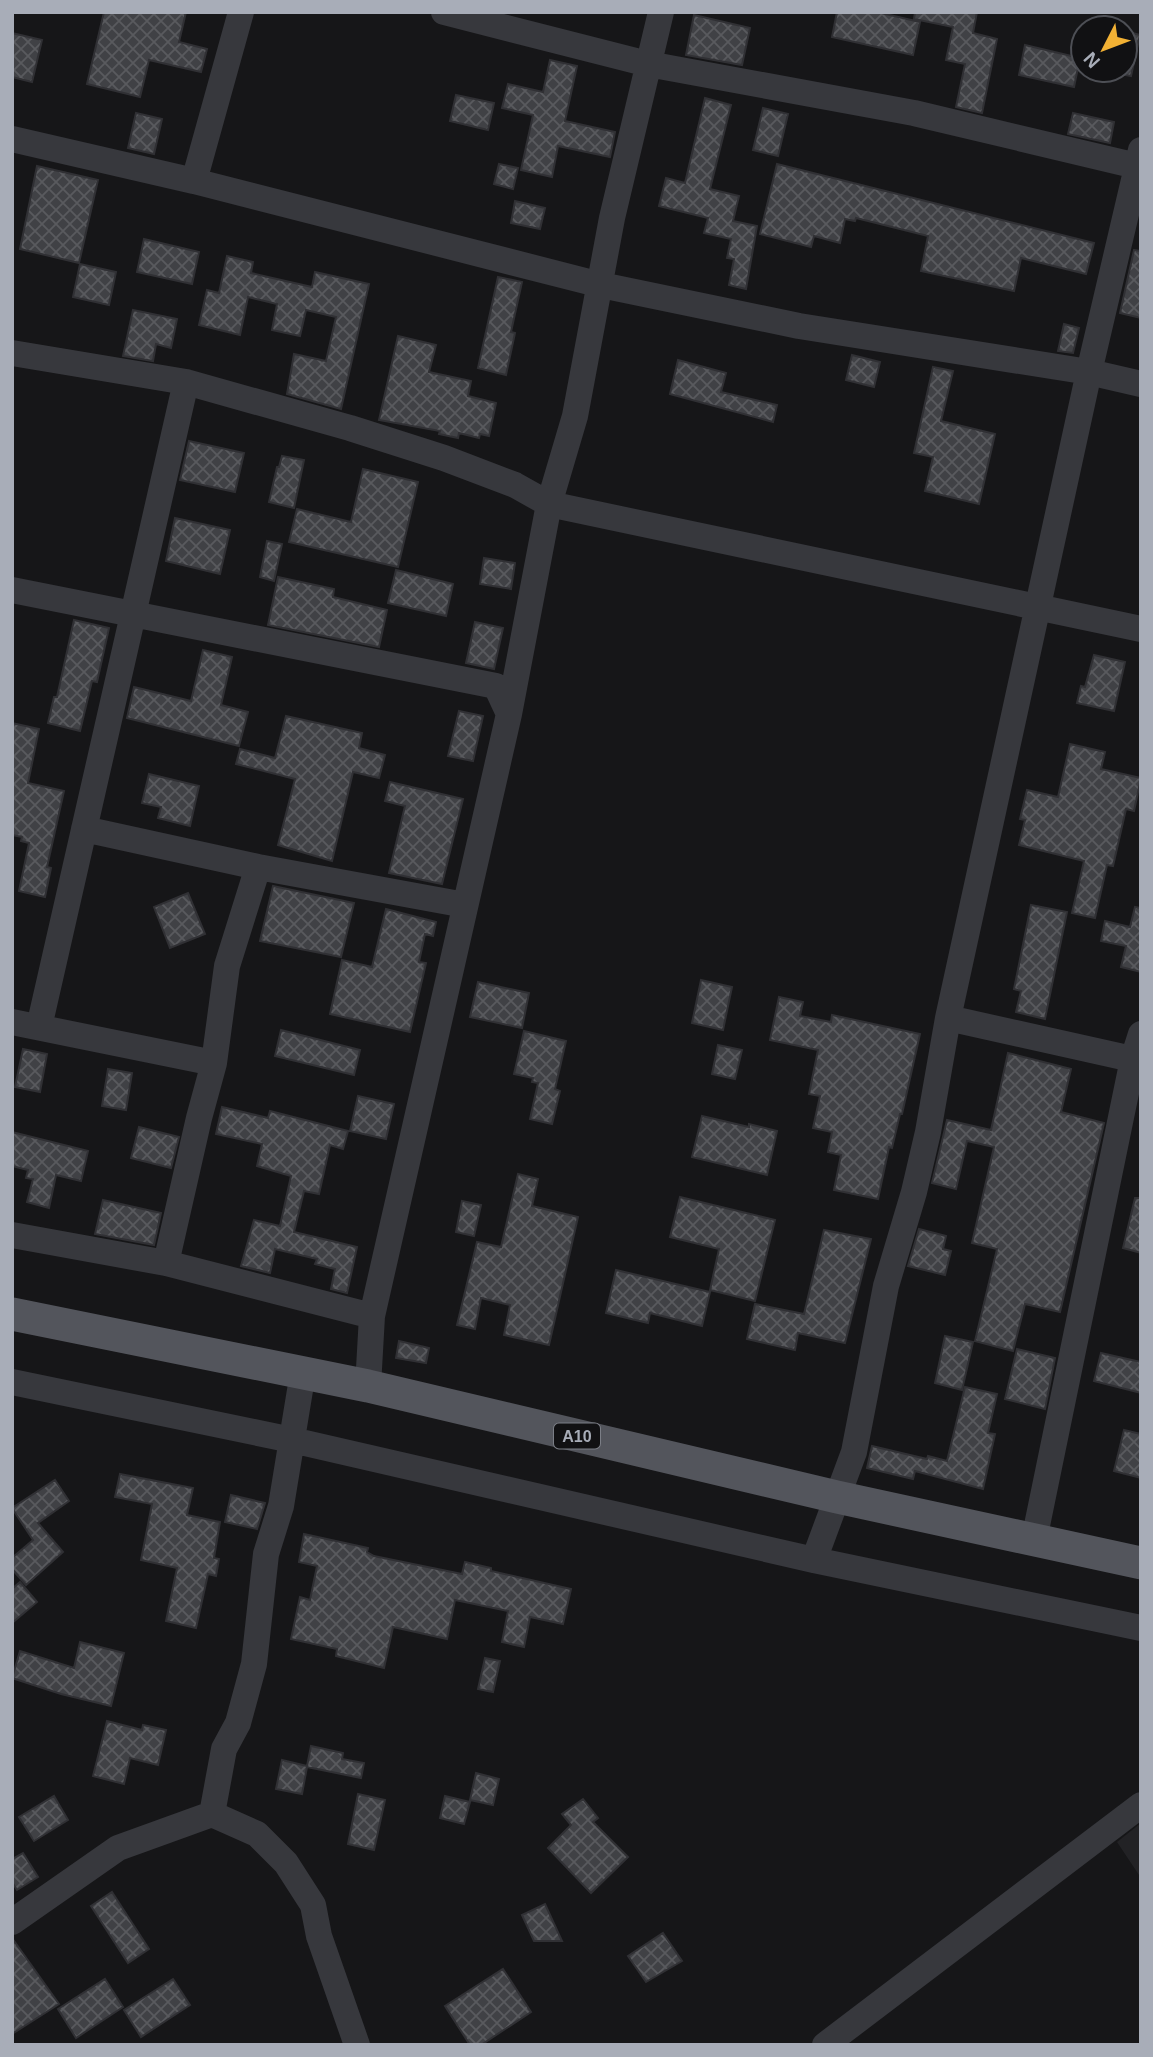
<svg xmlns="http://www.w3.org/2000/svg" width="1153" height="2057" font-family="Helvetica,sans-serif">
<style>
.built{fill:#222225}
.building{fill:url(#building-cross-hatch);stroke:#303034;stroke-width:2}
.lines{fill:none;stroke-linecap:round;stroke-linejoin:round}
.minor{stroke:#37383d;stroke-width:26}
.major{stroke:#53555c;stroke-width:33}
.labels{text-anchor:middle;stroke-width:5;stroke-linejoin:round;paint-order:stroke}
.shield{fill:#111113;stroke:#7b7e86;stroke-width:2}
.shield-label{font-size:16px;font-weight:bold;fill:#a8adb8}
</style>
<defs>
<pattern id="building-cross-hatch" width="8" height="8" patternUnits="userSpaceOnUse" patternTransform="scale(1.75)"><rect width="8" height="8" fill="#404145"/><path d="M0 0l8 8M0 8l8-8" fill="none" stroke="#595a5e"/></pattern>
</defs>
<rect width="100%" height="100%" fill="#161618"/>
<!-- built -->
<path class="built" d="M1141 1823V1878L1117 1842Z"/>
<!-- building -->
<path class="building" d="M104 12H186L179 42 207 49 201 72 149 60 140 97 87 84Z
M837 12H877L920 22 913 55 832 37Z
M915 12H977L973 33 997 39 982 113 956 107 965 64 946 60 953 27 914 19Z
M694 15 750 28 742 65 686 55Z
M1125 31 1140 35 1131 76 1125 75Z
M12 33 42 40 32 82 12 77Z
M1025 45 1080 58 1074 87 1019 75Z
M550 60 577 66 565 121 615 132 610 157 558 146 552 177 521 170 533 115 502 108 508 84 543 92Z
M456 95 494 103 488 130 450 121Z
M705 98 731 105 710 189 739 196 733 221 757 226 746 289 729 285 734 259 727 258 731 239 704 233 708 218 659 206 666 178 685 183Z
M763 108 788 114 778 156 753 150Z
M136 113 162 119 154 154 128 148Z
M1073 113 1114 122 1110 143 1068 134Z
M499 164 518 168 513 189 494 184Z
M777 164 1094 243 1086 274 1021 258 1014 291 921 271 928 236 856 218 855 221 845 219 840 243 814 236 811 247 760 234Z
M37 166 98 180 79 263 20 249Z
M515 201 545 208 540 229 511 223Z
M144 239 199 252 192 284 137 272Z
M1134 250 1141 251V318L1120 313Z
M227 256 253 262 251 273 312 287 315 272 369 284 341 409 287 394 294 354 326 361 336 317 306 310 300 336 272 330 277 304 248 297 240 335 199 325 207 290 219 293Z
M80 264 116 272 109 305 73 297Z
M498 277 522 282 511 332 515 333 506 375 478 368Z
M133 310 177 319 171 348 156 344 153 361 123 356Z
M1064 324 1079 328 1073 353 1058 351Z
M398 336 436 345 429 372 471 381 468 396 496 403 489 436 480 434 479 438 459 433 458 438 439 434 440 431 379 420Z
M852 355 880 362 874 387 846 380Z
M678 360 726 373 721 392 777 405 773 422 670 394Z
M933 367 953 371 941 421 995 434 979 504 925 491 933 457 914 453Z
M189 441 244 453 235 492 180 480Z
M282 456 304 460 294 508 269 502 277 467H279Z
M363 469 418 482 398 567 289 542 297 509 351 522Z
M175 518 230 530 220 574 166 561Z
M267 541 282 544 274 581 260 577Z
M484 558 515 563 511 589 480 584Z
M396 570 453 584 446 616 388 603Z
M278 577 334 589 333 597 387 610 379 647 268 625Z
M74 620 109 628 97 682 92 681 80 731 48 723 54 697H57Z
M475 622 503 628 494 669 466 663Z
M203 650 232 657 221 705 248 712 239 746 127 718 134 687 191 701Z
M1094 655 1125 662 1114 711 1077 703 1081 686 1085 687Z
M459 711 483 716 473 761 448 756Z
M286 716 362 733 359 748 385 755 379 778 353 772 332 861 278 845 295 779 236 764 240 749 275 758Z
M12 723 39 729 28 783 64 791 47 867 51 868 45 897 19 891 29 843 21 841 22 837 12 835Z
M1070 744 1105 752 1101 769 1141 778 1134 811 1126 809 1113 866 1107 865 1095 918 1072 913 1084 861 1019 845 1025 820 1020 819 1027 790 1058 797Z
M149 774 199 786 190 826 158 818 161 807 142 803Z
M390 782 463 799 442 884 389 873 405 806 385 801Z
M273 886 354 903 341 957 260 941Z
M188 893 205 934 170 948 154 907Z
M1031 905 1067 912 1045 1019 1016 1012 1021 991 1014 989Z
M1135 907 1141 908V972L1121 967 1126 946 1101 941 1105 921 1130 927Z
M386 909 436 922 433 936 425 934 419 962 426 963 410 1032 330 1014 342 960 372 967Z
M701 980 732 987 723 1030 692 1023Z
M478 982 529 993 522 1028 470 1017Z
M779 997 803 1002 800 1016 831 1022 832 1015 920 1034 902 1114H900L892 1148 889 1147 878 1199 834 1190 841 1155 828 1152 832 1132 813 1128 820 1096 809 1094 818 1050 770 1040Z
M281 1030 360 1050 354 1075 275 1056Z
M524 1031 566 1041 555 1089 560 1091 552 1124 530 1119 538 1083 532 1082 533 1078 514 1074Z
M718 1045 742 1050 735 1079 712 1074Z
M23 1049 47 1054 40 1092 15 1087Z
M1008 1053 1071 1069 1061 1112 1104 1123 1060 1312 1025 1304 1013 1351 975 1341 997 1249 972 1243 994 1147 967 1141 956 1189 932 1183 947 1120 991 1130Z
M108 1069 132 1073 126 1110 102 1106Z
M358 1096 394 1104 386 1139 350 1131Z
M222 1107 268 1118 270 1111 348 1131 343 1149 330 1145 319 1194 304 1191 294 1232 357 1247 347 1293 331 1289 335 1269 315 1264 317 1259 275 1249 270 1273 241 1266 254 1220 280 1226 291 1176 257 1166 262 1144 216 1134Z
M702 1116 749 1127V1124L777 1131 767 1175 692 1157Z
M139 1127 179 1137 171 1168 131 1158Z
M12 1132 88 1151 81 1181 56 1175 49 1208 27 1202 33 1179 26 1178 28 1170 12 1166Z
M518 1174 538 1179 532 1206 578 1217 549 1345 504 1335 510 1305 481 1298 475 1329 457 1325 477 1242 501 1247Z
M680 1197 775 1220 755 1301 710 1290 719 1249 670 1237Z
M1135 1198H1141V1253L1123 1248Z
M103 1200 161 1213 154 1245 95 1234Z
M462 1201 481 1205 474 1236 456 1232Z
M919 1229 946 1236 943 1249 951 1251 945 1275 908 1266Z
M824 1230 871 1239 845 1343 798 1333 795 1350 747 1339 755 1304 804 1314Z
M616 1270 710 1292 702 1326 650 1313 648 1323 606 1313Z
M945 1336 973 1342 962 1390 935 1383Z
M399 1341 429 1348 426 1363 396 1358Z
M1017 1349 1055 1358 1045 1409 1005 1399Z
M1101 1353 1141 1362V1393L1094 1381Z
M965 1387 997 1394 988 1433 995 1434 983 1489 915 1471 913 1479 867 1468 872 1446 927 1459 928 1456 947 1461Z
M1124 1430 1141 1434V1478L1114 1471Z
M120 1474 193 1488 187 1515 220 1522 214 1558 219 1559 216 1576 208 1574 196 1628 166 1621 177 1568 141 1560 152 1504 115 1497Z
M55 1480 69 1501 38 1523 63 1552 26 1585 12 1569V1558L33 1540 12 1508Z
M231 1495 265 1503 257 1529 225 1522Z
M304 1534 368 1548 367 1552 374 1556 413 1564 462 1574 465 1562 491 1568V1571L571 1589 563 1624 530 1617 524 1647 502 1642 508 1611 455 1600 447 1639 393 1627 384 1668 336 1656 337 1649 291 1639 300 1597 310 1600 317 1566 299 1562Z
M20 1582 37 1602 12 1623V1589Z
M80 1642 124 1653 111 1706 61 1694 12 1678 20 1651 74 1668Z
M485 1658 500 1661 493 1692 478 1689Z
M107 1721 142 1730 143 1725 166 1730 158 1765 130 1758 124 1784 93 1776Z
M311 1746 343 1753 342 1759 364 1763 361 1778 307 1767 302 1794 276 1789 282 1760 307 1766Z
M476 1773 499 1779 493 1805 470 1800Z
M358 1794 385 1800 374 1850 348 1844Z
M54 1796 68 1820 34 1841 19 1817Z
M445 1796 470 1802 464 1824 440 1818Z
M583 1799 598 1818 593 1822 628 1857 591 1893 548 1848 571 1825 562 1814Z
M23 1853 38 1877 17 1890 12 1882V1859Z
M112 1892 149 1949 128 1963 91 1906Z
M545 1904 562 1941H534L522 1915Z
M663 1933 682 1961 646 1982 628 1956Z
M12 1938 59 2004 12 2034Z
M503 1969 531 2012 481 2045H470L445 2006Z
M105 1979 123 2007 76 2038 58 2009Z
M173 1979 190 2005 141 2037 124 2010Z"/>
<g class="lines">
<!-- minor -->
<path class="minor" d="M444 12 648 64 914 113 1141 167
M661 12 612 218 575 416 549 504 1141 629
M12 139 194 181 601 285 799 326 1089 372 1141 384
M194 181 241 12
M12 353 186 382 350 428 444 458 515 485 549 504 509 714 372 1316 368 1386
M12 590 496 686 509 714
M84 829 258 867 465 905
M948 1018 1141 1061
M12 1022 214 1063
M39 1027 186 382
M12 1235 166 1263 372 1316
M166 1263 199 1118 214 1063 227 966 258 867
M12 1382 292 1440 814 1560 1141 1628
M1034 1540 1133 1059 1141 1034
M814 1560 854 1452 886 1286 914 1192 928 1132 948 1018 1089 372 1141 150
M212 1814 257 1834 286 1863 313 1905 319 1936 357 2045
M12 1922 118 1848 212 1814 224 1749 238 1723 254 1664 266 1554 281 1506 303 1372
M825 2045 1141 1805"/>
<!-- major -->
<path class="major" d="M12 1314 368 1386 837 1497 1141 1563"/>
</g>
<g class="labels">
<!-- shield labels -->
<rect class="shield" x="554" y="1423.5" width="46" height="25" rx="5"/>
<g class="shield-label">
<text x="577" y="1442">A10</text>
</g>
</g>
<!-- border -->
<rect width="1153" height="2057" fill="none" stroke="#a8adb8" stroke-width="28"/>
<!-- north arrow -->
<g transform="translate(1104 49) rotate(228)"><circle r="33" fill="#111113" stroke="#4d4f55" stroke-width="2"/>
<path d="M0-5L12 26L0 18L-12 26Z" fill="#f2b134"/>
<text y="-10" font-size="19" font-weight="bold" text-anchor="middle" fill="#a8adb8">N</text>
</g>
</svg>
